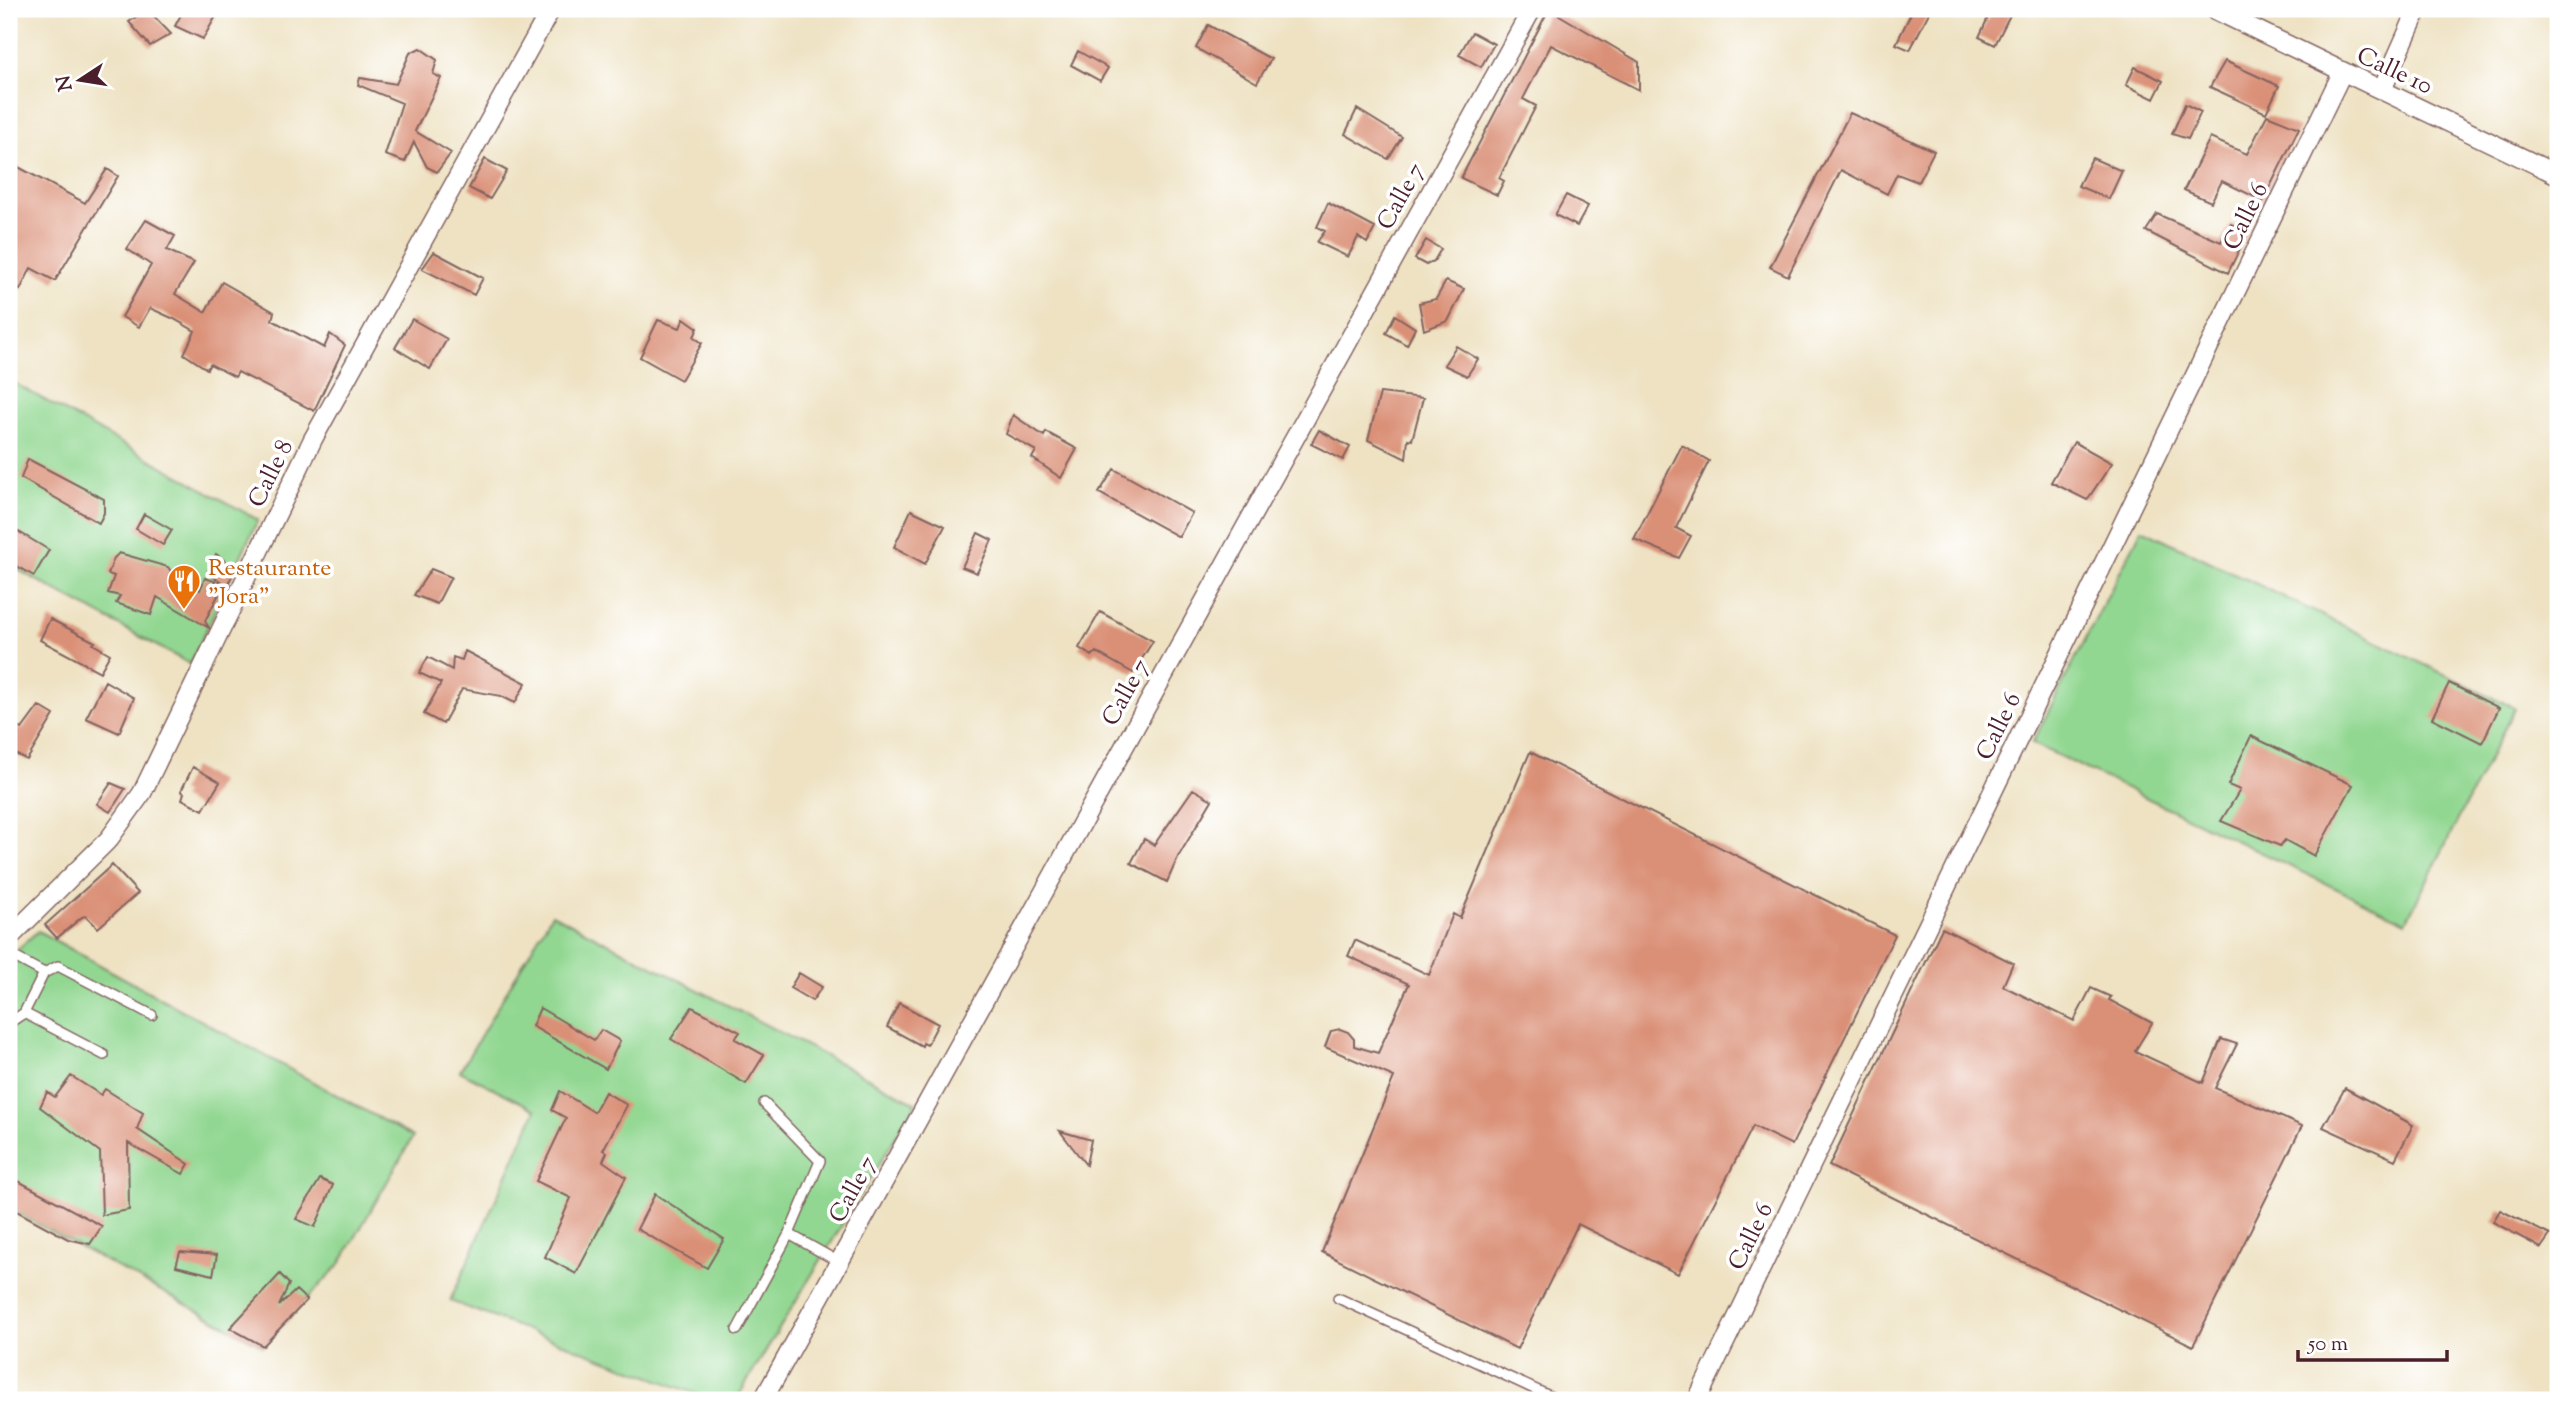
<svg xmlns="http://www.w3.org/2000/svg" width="2567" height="1409" font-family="'Sorts Mill Goudy',serif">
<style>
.green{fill:#91d791;stroke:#6e7b5e;stroke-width:2}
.building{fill:#da9077}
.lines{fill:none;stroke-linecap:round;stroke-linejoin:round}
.service-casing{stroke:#836360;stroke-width:12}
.minor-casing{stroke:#836360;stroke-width:21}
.service{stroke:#fff;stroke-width:9}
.minor{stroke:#fff;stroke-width:18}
.labels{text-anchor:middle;stroke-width:7;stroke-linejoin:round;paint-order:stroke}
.street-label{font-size:24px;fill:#4a1f2b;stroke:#fff}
.food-label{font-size:24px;fill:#c56008;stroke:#fff;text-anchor:start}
</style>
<rect width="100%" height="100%" fill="#fff"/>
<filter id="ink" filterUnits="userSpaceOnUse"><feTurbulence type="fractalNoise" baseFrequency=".0143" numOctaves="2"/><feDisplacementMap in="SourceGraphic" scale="14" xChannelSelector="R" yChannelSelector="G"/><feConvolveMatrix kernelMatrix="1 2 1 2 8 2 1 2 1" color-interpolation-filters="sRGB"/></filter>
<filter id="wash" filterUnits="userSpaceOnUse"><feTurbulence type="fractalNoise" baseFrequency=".00686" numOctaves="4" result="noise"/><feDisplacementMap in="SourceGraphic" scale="28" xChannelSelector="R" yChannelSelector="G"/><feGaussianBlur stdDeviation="1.57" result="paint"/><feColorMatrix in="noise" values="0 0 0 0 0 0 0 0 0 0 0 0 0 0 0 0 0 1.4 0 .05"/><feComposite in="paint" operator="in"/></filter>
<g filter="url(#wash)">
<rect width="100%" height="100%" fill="#eee2c3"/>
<!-- green -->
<path class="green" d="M9 380 258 520 190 664 9 565Z
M2142 529 2515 708 2406 922 2032 743Z
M552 914 916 1103 736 1400H712L450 1301 536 1110 460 1071Z
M38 931 413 1137 340 1264 263 1346 9 1209V957Z"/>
<g id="blocks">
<!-- building -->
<path class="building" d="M147 9 171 34 150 46 129 22Z
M184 9H201L216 16 203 39 175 26Z
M1549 9 1639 62V90L1551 45 1523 99 1536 106 1499 178 1504 181 1497 195 1461 178Z
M1913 9H1931L1910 50 1896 44Z
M1992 9H2013L1995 45 1979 37Z
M1208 25 1271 59 1257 83 1196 48Z
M1472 32 1494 44 1481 67 1459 55Z
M420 48 437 60 433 74 441 78 415 131 451 153 437 172 427 167 414 142 405 162 385 155 402 103 358 85 360 78 396 84 410 53Z
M1078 51 1108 68 1100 81 1071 65Z
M2225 61 2279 86 2266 113 2210 87Z
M2135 67 2163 81 2154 99 2126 85Z
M2185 104 2201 112 2188 139 2172 134Z
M1357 109 1402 137 1388 159 1345 134Z
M1850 113 1934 151 1918 182 1897 174 1887 194 1841 170 1788 276 1770 267Z
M2267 115 2299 128 2263 201 2222 181 2211 202 2184 190 2210 138 2247 154Z
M2092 158 2122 171 2109 199 2078 186Z
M485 159 507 171 490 199 469 188Z
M9 162 85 203 107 169 118 176 55 281 31 268 20 290 9 283Z
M1566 195 1588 206 1577 226 1555 215Z
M1328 203 1375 228 1367 243 1358 237 1348 257 1317 242 1325 231 1317 227Z
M2157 214 2221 242 2231 224 2248 232 2228 273 2146 231Z
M146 220 175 236 167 250 194 263 175 294 205 312 222 282 274 312 272 320 324 348 330 334 345 345 314 411 238 372 235 377 210 364 207 369 184 354 195 331 174 319 150 308 139 327 122 317 151 265 127 249Z
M1426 240 1441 249 1434 261 1426 265 1415 259Z
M434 252 483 278 474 295 422 269Z
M1446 281 1464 289 1448 321 1424 330 1419 303 1436 299Z
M1395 315 1415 328 1407 345 1386 333Z
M684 318 698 328 694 337 702 343 681 380 640 357 658 320 680 328Z
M412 319 447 339 430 369 395 348Z
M1456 346 1478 359 1467 376 1444 365Z
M1380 393 1423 398 1412 440 1408 439 1406 459 1368 440Z
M1013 415 1044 436 1046 432 1077 449 1061 478 1032 458 1036 451 1006 434Z
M1319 430 1350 447 1343 460 1311 444Z
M2074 442 2112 463 2087 500 2051 482Z
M1682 445 1709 461 1676 528 1691 536 1679 558 1634 539Z
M28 459 104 499V513L99 523 21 478Z
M1114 469 1192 513 1179 537 1099 493Z
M911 510 945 526 925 564 894 547Z
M144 514 172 530 163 545 136 529Z
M9 526 49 550 34 576 9 562Z
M978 533 992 540 977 573 962 567Z
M119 553 168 567 189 598 195 587 200 590 205 578 224 584 205 621 209 628 157 597 151 615 116 603 120 596 108 593 114 576 108 574 114 558Z
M216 554 236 569 227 585 207 573Z
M431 569 451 577 437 604 414 595Z
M1100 612 1153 641 1133 673 1096 652 1092 656 1079 648Z
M50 619 95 642 93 644 110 654 100 672 40 640Z
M465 651 526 683 515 703 501 696 462 689 443 724 424 714 441 683 419 673 428 657 452 670 453 657 462 660Z
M105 681 134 698 119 733 86 718Z
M2449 683 2499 708 2482 743 2432 718Z
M39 706 54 715 27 760 9 751V723L22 729Z
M2251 736 2353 785 2314 856 2285 840 2280 846 2221 821 2240 790 2228 785Z
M1530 752 1895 935 1792 1145 1753 1126 1678 1274 1578 1224 1517 1349 1322 1252 1394 1077 1325 1047 1331 1031 1340 1029 1348 1032 1354 1039V1046L1378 1053 1409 984 1348 956 1355 940 1429 975 1453 914 1460 918Z
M193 767 220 782 203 810 182 799 184 793 181 791Z
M111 783 125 789 110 812 97 804Z
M1193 789 1212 800 1178 857 1167 882 1131 863 1144 839 1154 845Z
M112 865 138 893 98 928 86 916 82 917 57 938 45 925Z
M1942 928 2013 963 2003 986 2074 1021 2091 988 2111 997 2109 1000 2152 1023 2135 1051 2203 1083 2221 1039 2237 1044 2215 1088 2302 1126 2193 1346 1829 1166Z
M799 973 822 987 812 1001 790 988Z
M899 1003 938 1024 927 1045 923 1043 922 1046 887 1027Z
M692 1007 740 1032 735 1039 764 1055 746 1084 671 1039Z
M540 1008 594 1040 601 1030 620 1041 606 1069 532 1026Z
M71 1076 101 1095 105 1089 143 1113 137 1129 189 1164 183 1174 128 1143 129 1210 102 1215 100 1152 40 1107 47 1092 55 1097Z
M2345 1088 2413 1125 2395 1160 2323 1127Z
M560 1091 594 1112 605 1092 627 1105 603 1150 607 1152 603 1161 626 1177 576 1274 545 1257 571 1198 536 1181 566 1118 552 1110Z
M1060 1131 1091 1140 1086 1165Z
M9 1176 102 1226 90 1244 68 1239 9 1207Z
M320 1179 333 1185 315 1227 296 1219Z
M655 1194 724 1239 707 1268 637 1229Z
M2500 1210 2550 1235 2541 1248 2493 1222Z
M180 1252 217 1255 213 1275 176 1266Z
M280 1274 289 1284 279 1306 296 1290 307 1300 263 1346 230 1328Z"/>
</g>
</g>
<g filter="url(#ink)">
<use href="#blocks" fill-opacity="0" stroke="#836360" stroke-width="2"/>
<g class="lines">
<defs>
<path id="service" d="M9 954 44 973
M24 1013 104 1055
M9 1023 24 1013 44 973 58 966 152 1015
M764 1103 820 1161 789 1234
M1338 1298 1558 1400
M737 1330 789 1234 839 1262"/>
<path id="minor" d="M2213 9 2558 175
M2382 90 2418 9
M9 938 109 839 142 793 313 439 551 9
M763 1400 1532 9
M1697 1400 2342 73"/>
</defs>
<!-- service casing -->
<use href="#service" class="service-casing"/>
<!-- minor casing -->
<use href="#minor" class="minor-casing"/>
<!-- service -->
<use href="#service" class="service"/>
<!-- minor -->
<use href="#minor" class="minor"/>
</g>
</g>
<!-- icons -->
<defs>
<symbol id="restaurant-pin" viewBox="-11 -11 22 30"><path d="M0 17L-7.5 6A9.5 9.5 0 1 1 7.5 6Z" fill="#e8710a" stroke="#fff"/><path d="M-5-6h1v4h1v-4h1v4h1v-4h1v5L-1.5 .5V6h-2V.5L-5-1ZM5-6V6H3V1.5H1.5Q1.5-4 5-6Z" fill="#fff"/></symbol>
</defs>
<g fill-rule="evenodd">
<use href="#restaurant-pin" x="165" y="562" width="38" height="52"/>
</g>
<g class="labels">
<!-- street labels -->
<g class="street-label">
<text transform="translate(2395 70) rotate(25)" y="8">Calle 10</text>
<text transform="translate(1400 196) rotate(-61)" y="8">Calle 7</text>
<text transform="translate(2245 216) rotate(-64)" y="8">Calle 6</text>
<text transform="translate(270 473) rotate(-64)" y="8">Calle 8</text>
<text transform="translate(1125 692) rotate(-61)" y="8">Calle 7</text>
<text transform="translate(1998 726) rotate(-64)" y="8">Calle 6</text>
<text transform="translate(852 1189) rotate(-61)" y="8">Calle 7</text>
<text transform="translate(1750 1236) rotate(-64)" y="8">Calle 6</text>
</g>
<!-- food labels -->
<g class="food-label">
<text x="208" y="575">Restaurante<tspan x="208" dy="28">"Jora"</tspan></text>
</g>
</g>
<!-- margin -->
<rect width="2567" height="1409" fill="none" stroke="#fff" stroke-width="35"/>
<!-- north arrow -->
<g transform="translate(80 80) rotate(258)" stroke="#ffffff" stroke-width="5" paint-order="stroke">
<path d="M0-5L12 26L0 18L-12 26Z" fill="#4a1f2b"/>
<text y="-10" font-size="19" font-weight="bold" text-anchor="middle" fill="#4a1f2b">N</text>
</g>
<!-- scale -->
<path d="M2298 1350v10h149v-10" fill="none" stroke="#4a1f2b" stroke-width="3.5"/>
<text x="2308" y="1350" font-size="21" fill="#4a1f2b" stroke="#ffffff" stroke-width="5" paint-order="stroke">50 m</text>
</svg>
